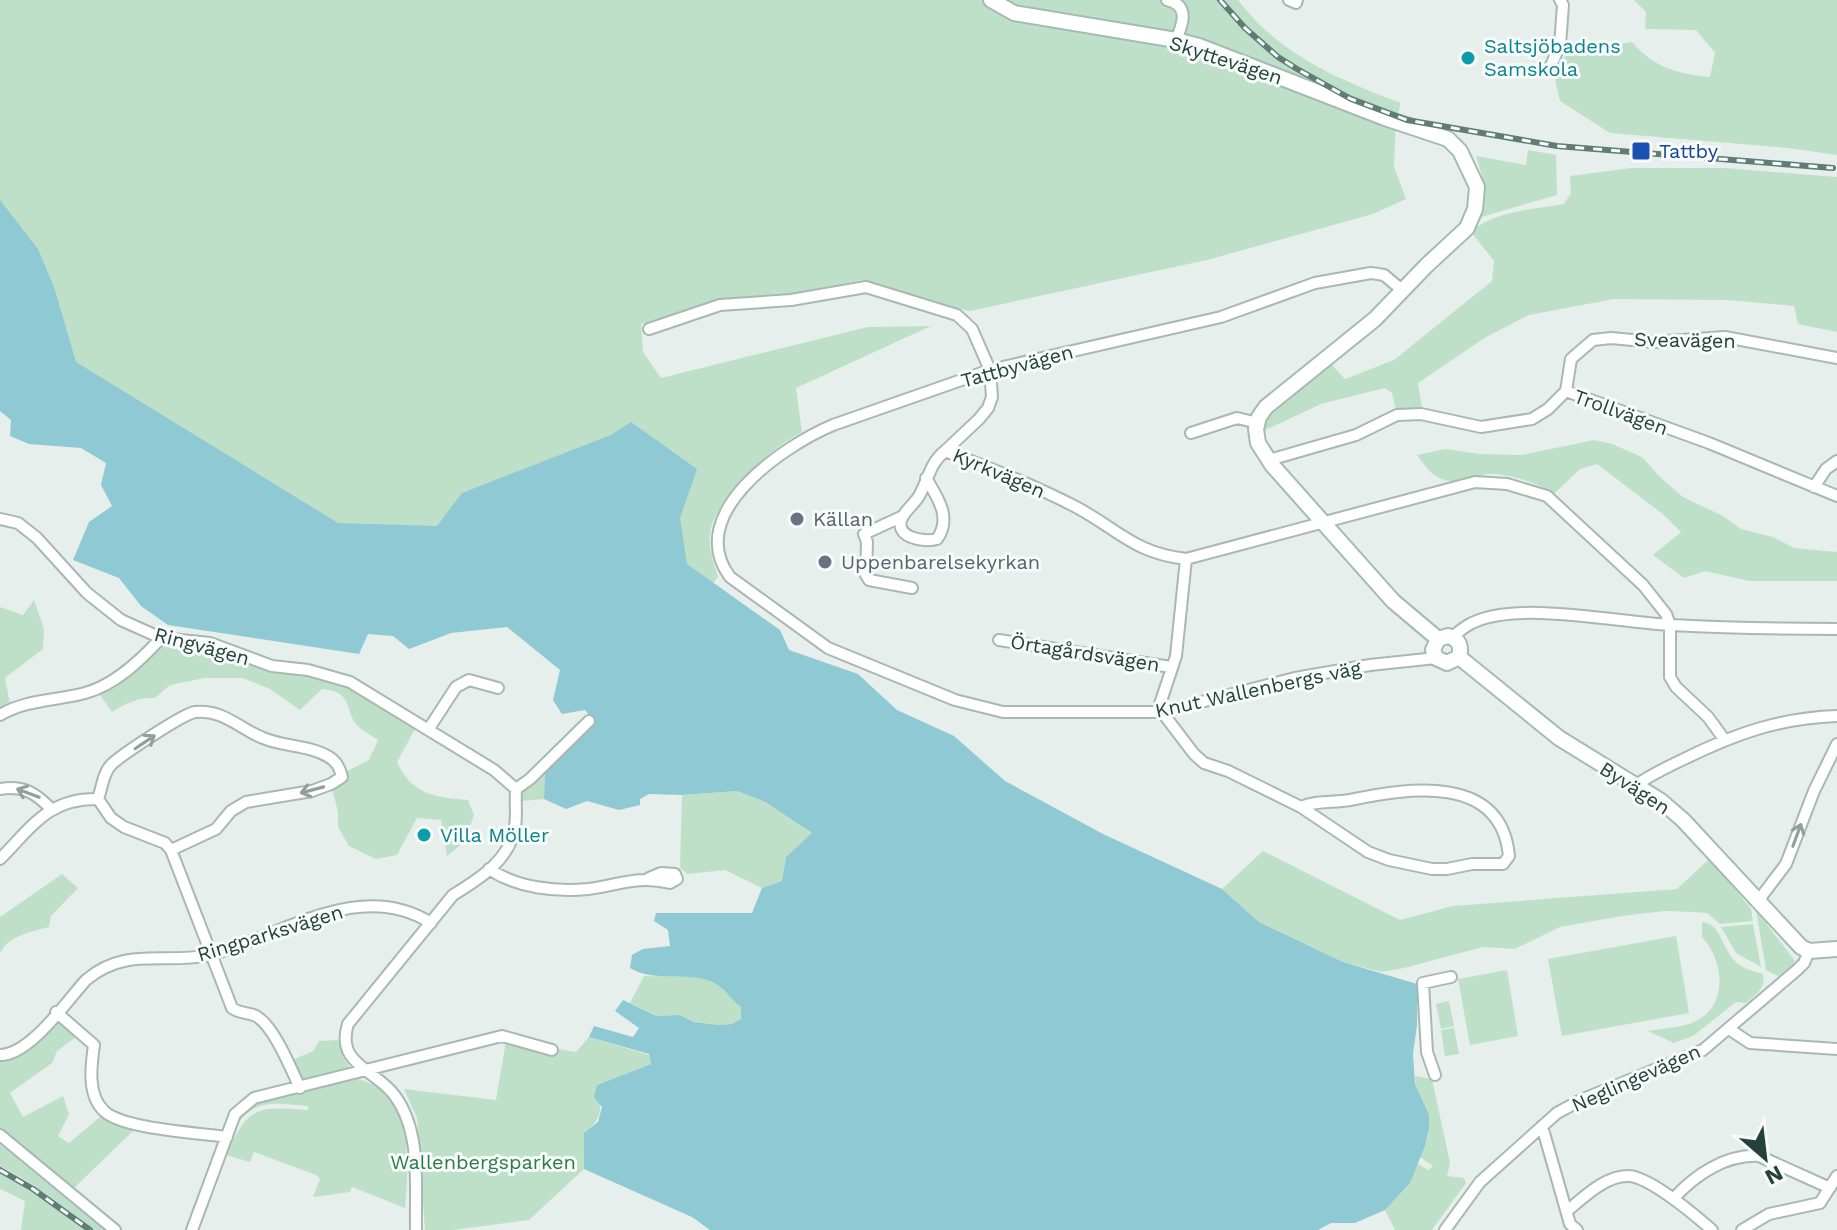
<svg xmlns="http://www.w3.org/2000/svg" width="1837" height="1230" font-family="'Work Sans',sans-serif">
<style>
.built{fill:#d4dfda}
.green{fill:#bfe0c8}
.water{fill:#8ec9d4}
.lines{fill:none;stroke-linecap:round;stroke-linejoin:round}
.street-casing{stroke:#a8b8b2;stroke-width:14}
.secondary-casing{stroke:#a4bbb3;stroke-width:18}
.street{stroke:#fff;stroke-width:10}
.secondary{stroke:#fff;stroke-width:14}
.rail-casing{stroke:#5f7d75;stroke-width:6}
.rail{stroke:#f7fbf9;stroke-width:3;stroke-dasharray:9;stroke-linecap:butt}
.oneway{stroke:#92a09c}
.culture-dot{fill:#0f9aa8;stroke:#f7fbf9;stroke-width:3}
.transit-dot{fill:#1a4fb4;stroke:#f7fbf9;stroke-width:3}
.worship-dot{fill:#6b7280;stroke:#f7fbf9;stroke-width:3}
.labels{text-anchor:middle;stroke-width:6;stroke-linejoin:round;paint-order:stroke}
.culture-label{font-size:20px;fill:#0d838f;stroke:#f7fbf9;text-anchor:start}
.street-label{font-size:20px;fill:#24423a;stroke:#f7fbf9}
.transit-label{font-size:20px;fill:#164399;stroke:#f7fbf9;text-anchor:start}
.worship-label{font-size:20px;fill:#5b616d;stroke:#f7fbf9;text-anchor:start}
.park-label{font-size:20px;fill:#2d7a4b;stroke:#f7fbf9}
</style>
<rect width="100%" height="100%" fill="#e6efeb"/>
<!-- built -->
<path class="built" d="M0 1166 25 1179 95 1230H85L32 1192 0 1174Z"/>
<!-- green -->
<path class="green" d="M0 0H1238C1278 54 1340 80 1401 103L1396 120 1394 167 1406 199 1373 214 1207 260 970 311 922 300 863 280 776 297 716 302 641 324 643 352 661 378 868 327 931 326 796 388 802 432C773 446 713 500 710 534 708 549 714 563 718 577L706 592 404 588 0 335Z
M1634 0H1837V155L1788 148 1610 133 1560 101 1555 79 1567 52 1632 42C1653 67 1677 74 1710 77L1715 53 1696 30 1645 29 1646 12Z
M1528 150 1556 155 1557 195 1481 217 1485 186 1476 156 1526 165Z
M1631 168H1725L1837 177V332L1798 324 1794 306 1728 300 1614 299 1529 315 1486 337 1418 383 1422 408 1396 410 1392 393 1385 388 1321 404 1265 430C1269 399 1308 383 1331 364L1345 379 1394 360 1492 281 1494 261 1471 232C1494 211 1534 209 1564 204L1571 193 1570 176Z
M1594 440 1612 444 1642 457 1659 476 1683 497 1723 516 1741 529 1773 537 1794 548 1837 552V581H1749L1705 571 1684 578 1653 555 1681 532 1664 515 1597 464 1580 469 1555 493C1537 483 1508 473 1487 474 1482 474 1475 478 1469 479 1440 485 1433 477 1417 455L1445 449 1479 454 1522 455Z
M34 600 44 629 43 649 5 678 10 704 0 710V607L23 615Z
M182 644 231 654 271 671 316 676 348 685 416 727 397 762C412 795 435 797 468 800L474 815 464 842 447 856 441 820 417 818 397 855 376 859 349 846 338 827V812L332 789 347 780V771L369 760 378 740C372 736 361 730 356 724 344 709 354 692 322 689L300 710 270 689 243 678H205L170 685 155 698C139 697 126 703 112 712L98 692 142 664 160 647Z
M545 770 544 799 522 801 523 789Z
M737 791 765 802 813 834 786 857 782 881 762 888 725 870 687 874 680 867 682 795Z
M1263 851 1400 920 1453 906 1677 889 1710 858 1751 909 1753 921 1720 924 1707 913 1694 912 1664 911 1622 916 1560 927 1515 949 1483 947 1404 968 1382 972 1343 962 1259 922 1222 889Z
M62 874 78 888 51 916 49 927C33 931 7 936 0 954V917Z
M1756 910 1795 961 1787 974 1778 976 1766 970Z
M1702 922C1721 923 1722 948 1734 960 1741 968 1753 971 1763 974 1766 989 1756 994 1746 1003L1736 1002 1693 1036 1674 1043 1648 1031C1664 1028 1684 1028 1698 1020 1729 1002 1723 960 1702 937Z
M1753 924 1761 967 1736 953 1721 927Z
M1676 936 1689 1013 1562 1036 1548 959Z
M1507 970 1518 1036 1470 1045 1458 979Z
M644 976C665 977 700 973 719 985 726 990 732 1001 741 1007V1019L732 1024 719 1025 693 1022 680 1015 656 1016 630 1003Z
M1449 1001 1454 1026 1441 1029 1436 1004Z
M57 1019 79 1035 57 1051 52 1063 10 1093 23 1117 63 1096 69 1114 58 1136 69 1143 101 1116 136 1128 73 1189 0 1130V1060C28 1058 40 1039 57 1019Z
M1454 1028 1459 1054 1445 1056 1441 1030Z
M589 1037 649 1055 651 1064 597 1085C602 1107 603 1118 585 1133L584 1169 529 1220 453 1230H425L417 1118 404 1089 496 1100 506 1041 576 1052Z
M338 1040 344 1059 352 1070 301 1084 290 1061 313 1051 319 1041Z
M1415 1076 1432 1079 1450 1163 1447 1176 1464 1178 1466 1183 1432 1230H1395L1385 1210 1410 1183 1416 1163 1429 1170 1433 1166 1420 1157C1442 1112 1415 1113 1415 1076Z
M358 1079C414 1094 409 1161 405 1208L352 1187 350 1192 313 1197 320 1179 316 1175 254 1152 250 1162 226 1155C249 1104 258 1107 309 1110L307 1106C270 1102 249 1099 230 1136L237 1115 256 1101Z
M0 1141 110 1230H95L25 1179 0 1166Z
M0 1174 32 1192 85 1230H21L25 1201 0 1189Z"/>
<!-- water -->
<path class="water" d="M0 200 38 249 54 287 76 362 338 523 437 526 462 493 611 435 631 422 697 469 680 518 687 564 780 630 789 650 858 674 897 710 954 736 1005 781 1103 834 1222 889 1259 922 1343 962 1417 984V1025L1413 1054 1415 1084 1429 1115V1129L1425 1146 1410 1183 1385 1210 1355 1223H1331L1318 1230H710L692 1217 584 1169V1133L598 1122 602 1107 594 1097 597 1085 651 1064 649 1054 589 1037 594 1026 633 1037 639 1028 615 1011 623 1000 656 1016 680 1015 693 1022 719 1025 732 1024 741 1019V1007C732 1001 726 990 718 985 692 969 657 984 630 968L632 955 643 949 670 946 668 930 654 921 656 913H752L762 888 782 881 786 857 812 833 765 802 737 791 682 795 649 794 640 799V805L619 810 587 801 566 809 544 799 545 770 595 722 585 710 562 714 553 700 560 670 507 627 451 633 409 649 393 636 368 634 359 654 168 625 141 606 119 578 73 560 89 522 112 506 101 485 106 463 81 448 29 444 10 436 11 420 0 411Z"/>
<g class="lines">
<defs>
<path id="street" d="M1167 0C1190 5 1183 24 1176 40
M1289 0 1296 3 1297 0
M1549 70 1560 45 1563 5 1560 0
M1402 290 1384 275 1371 273 1315 283 1221 317 990 370 833 425C783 446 683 514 730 577L828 648 955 700 1003 712H1162L1295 678 1370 665 1436 658
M649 329 720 305 791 300 866 287 957 315 972 329 990 370 992 397 988 408 979 419 945 451C989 468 1034 485 1076 507 1119 530 1134 553 1186 559L1475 482 1507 484 1547 496 1643 585 1666 614 1670 625V677L1676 687 1708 717 1724 739
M1566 391 1571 359 1593 340 1611 338 1654 342 1725 337 1837 358
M1191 433 1237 418 1258 423
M1269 460 1356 435 1397 415 1421 414 1481 427 1532 419 1548 409 1566 391 1709 443 1837 496
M926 478C938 498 952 518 937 539 924 543 891 537 903 516 907 509 915 503 919 496 929 479 929 464 945 451
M1814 487 1826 469 1837 461
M903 516 864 534 867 542 866 575 869 580 912 588
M0 519 18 523 37 538 87 593 121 620 161 638 210 643 272 666 308 670 350 682 494 770 516 789
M1186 559 1176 656 1160 704 1162 712 1194 754 1204 763 1228 771 1301 807C1316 800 1334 803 1350 800 1408 788 1501 773 1509 856L1503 864H1472L1447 869H1432L1389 860 1368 852 1301 807
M1452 637C1459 632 1465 626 1472 623 1517 600 1621 623 1672 625 1727 628 1782 629 1837 629
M999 640 1171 667
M0 715C27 699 56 701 85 693 115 685 141 660 161 638
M428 730 456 687 469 680 498 688
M1635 786C1650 775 1667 767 1684 759 1735 734 1779 718 1837 716
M0 789C23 785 36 793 51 809
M98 799C102 788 103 773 111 765 121 755 183 714 195 712 223 709 240 729 263 738 284 747 310 745 329 757 337 762 340 768 342 777L331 784 312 791 246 802 231 811 216 829 171 850
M0 859C32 827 48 798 98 799L111 818 124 827 165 843 171 850 232 1008C240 1014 248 1012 256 1016 274 1026 291 1069 300 1088
M489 869C517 888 556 892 588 889 619 885 638 875 670 883L677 879 675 874 661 873 649 878
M1758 901 1786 864 1814 791 1837 744
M56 1012 94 1045C91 1066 87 1095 104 1111 122 1129 200 1133 227 1137
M1729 1029 1750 1043 1837 1049
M0 1055C30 1055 66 1002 86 980 126 946 164 965 209 955 279 938 359 877 431 923
M1435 1075 1427 1052 1423 983 1451 977
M1542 1126 1570 1224 1577 1230
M0 1135 115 1230
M1674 1198C1695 1175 1726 1154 1759 1156L1830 1188
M1567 1211C1583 1198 1605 1176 1627 1176 1648 1175 1696 1216 1712 1230
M192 1230 235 1114 254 1098 502 1036 552 1050
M416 1230C415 1186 422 1133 395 1096 377 1070 335 1065 348 1024L453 895C479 879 510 860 515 827 517 815 515 802 516 789L530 779 589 721
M1445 1230 1480 1182 1557 1113 1581 1100 1703 1050 1797 970 1804 963 1809 951
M1742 1230 1769 1214 1820 1203 1837 1176"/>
<path id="secondary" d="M991 0 1014 13 1176 40 1199 46 1385 118 1448 139 1460 151 1477 187 1475 209 1467 228 1427 265 1375 319 1266 407 1259 417 1256 429 1258 443 1272 465 1393 601 1438 639
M1438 639 1433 650 1436 658 1447 663 1459 657
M1438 639 1448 636C1459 639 1462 646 1459 657
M1459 657 1559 738 1661 801 1683 820 1801 947 1809 951 1837 949"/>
</defs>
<!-- street casing -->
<use href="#street" class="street-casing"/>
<!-- secondary casing -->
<use href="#secondary" class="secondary-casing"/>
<!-- street -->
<use href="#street" class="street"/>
<!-- secondary -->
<use href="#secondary" class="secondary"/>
<defs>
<path id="rail" d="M1220 0 1245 28 1278 57 1297 69 1351 99 1407 120 1557 146 1833 168
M0 1170 33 1189 90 1230"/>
</defs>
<!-- rail casing -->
<use href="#rail" class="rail-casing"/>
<!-- rail -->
<use href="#rail" class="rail"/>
</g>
<!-- one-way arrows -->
<defs><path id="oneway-shaft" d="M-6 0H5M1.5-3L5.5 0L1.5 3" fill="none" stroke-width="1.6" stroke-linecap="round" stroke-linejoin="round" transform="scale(2)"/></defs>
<g class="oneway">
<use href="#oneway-shaft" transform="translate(145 742) rotate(-34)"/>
<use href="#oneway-shaft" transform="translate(312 790) rotate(165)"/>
<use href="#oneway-shaft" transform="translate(28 793) rotate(-159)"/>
<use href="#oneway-shaft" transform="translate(1797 835) rotate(-70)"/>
</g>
<!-- markers -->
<g class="culture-dot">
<circle cx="1468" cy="58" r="8"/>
<circle cx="424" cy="835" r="8"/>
</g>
<rect class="transit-dot" x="1631" y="141" width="20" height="20" rx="4"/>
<g class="worship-dot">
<circle cx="797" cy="519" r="8"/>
<circle cx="825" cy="562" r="8"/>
</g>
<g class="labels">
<!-- culture labels -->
<g class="culture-label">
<text x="1484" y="53">Saltsjöbadens<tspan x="1484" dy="23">Samskola</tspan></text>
<text x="440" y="842">Villa Möller</text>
</g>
<!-- street labels -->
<g class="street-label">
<text transform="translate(1226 60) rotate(18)" y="7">Skyttevägen</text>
<text transform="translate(1685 340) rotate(1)" y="7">Sveavägen</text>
<text transform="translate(1017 366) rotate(-15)" y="7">Tattbyvägen</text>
<text transform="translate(1621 412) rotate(20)" y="7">Trollvägen</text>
<text transform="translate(999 473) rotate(23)" y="7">Kyrkvägen</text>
<text transform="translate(202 646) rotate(15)" y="7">Ringvägen</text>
<text transform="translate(1085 653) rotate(9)" y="7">Örtagårdsvägen</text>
<text transform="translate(1258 689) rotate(-12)" y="7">Knut Wallenbergs väg</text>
<text transform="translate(1635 788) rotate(33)" y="7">Byvägen</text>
<text transform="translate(270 933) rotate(-17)" y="7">Ringparksvägen</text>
<text transform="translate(1636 1078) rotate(-24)" y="7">Neglingevägen</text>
</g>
<!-- transit labels -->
<g class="transit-label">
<text x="1659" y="158">Tattby</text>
</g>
<!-- worship labels -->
<g class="worship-label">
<text x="813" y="526">Källan</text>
<text x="841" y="569">Uppenbarelsekyrkan</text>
</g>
<!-- park labels -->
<g class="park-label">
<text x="483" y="1169">Wallenbergsparken</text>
</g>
</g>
<!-- north arrow -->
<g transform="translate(1765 1158) rotate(152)" stroke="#f7fbf9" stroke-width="6" paint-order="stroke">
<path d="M0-6L14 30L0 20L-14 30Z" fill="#24423a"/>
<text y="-12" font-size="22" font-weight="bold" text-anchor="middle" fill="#24423a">N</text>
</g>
</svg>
